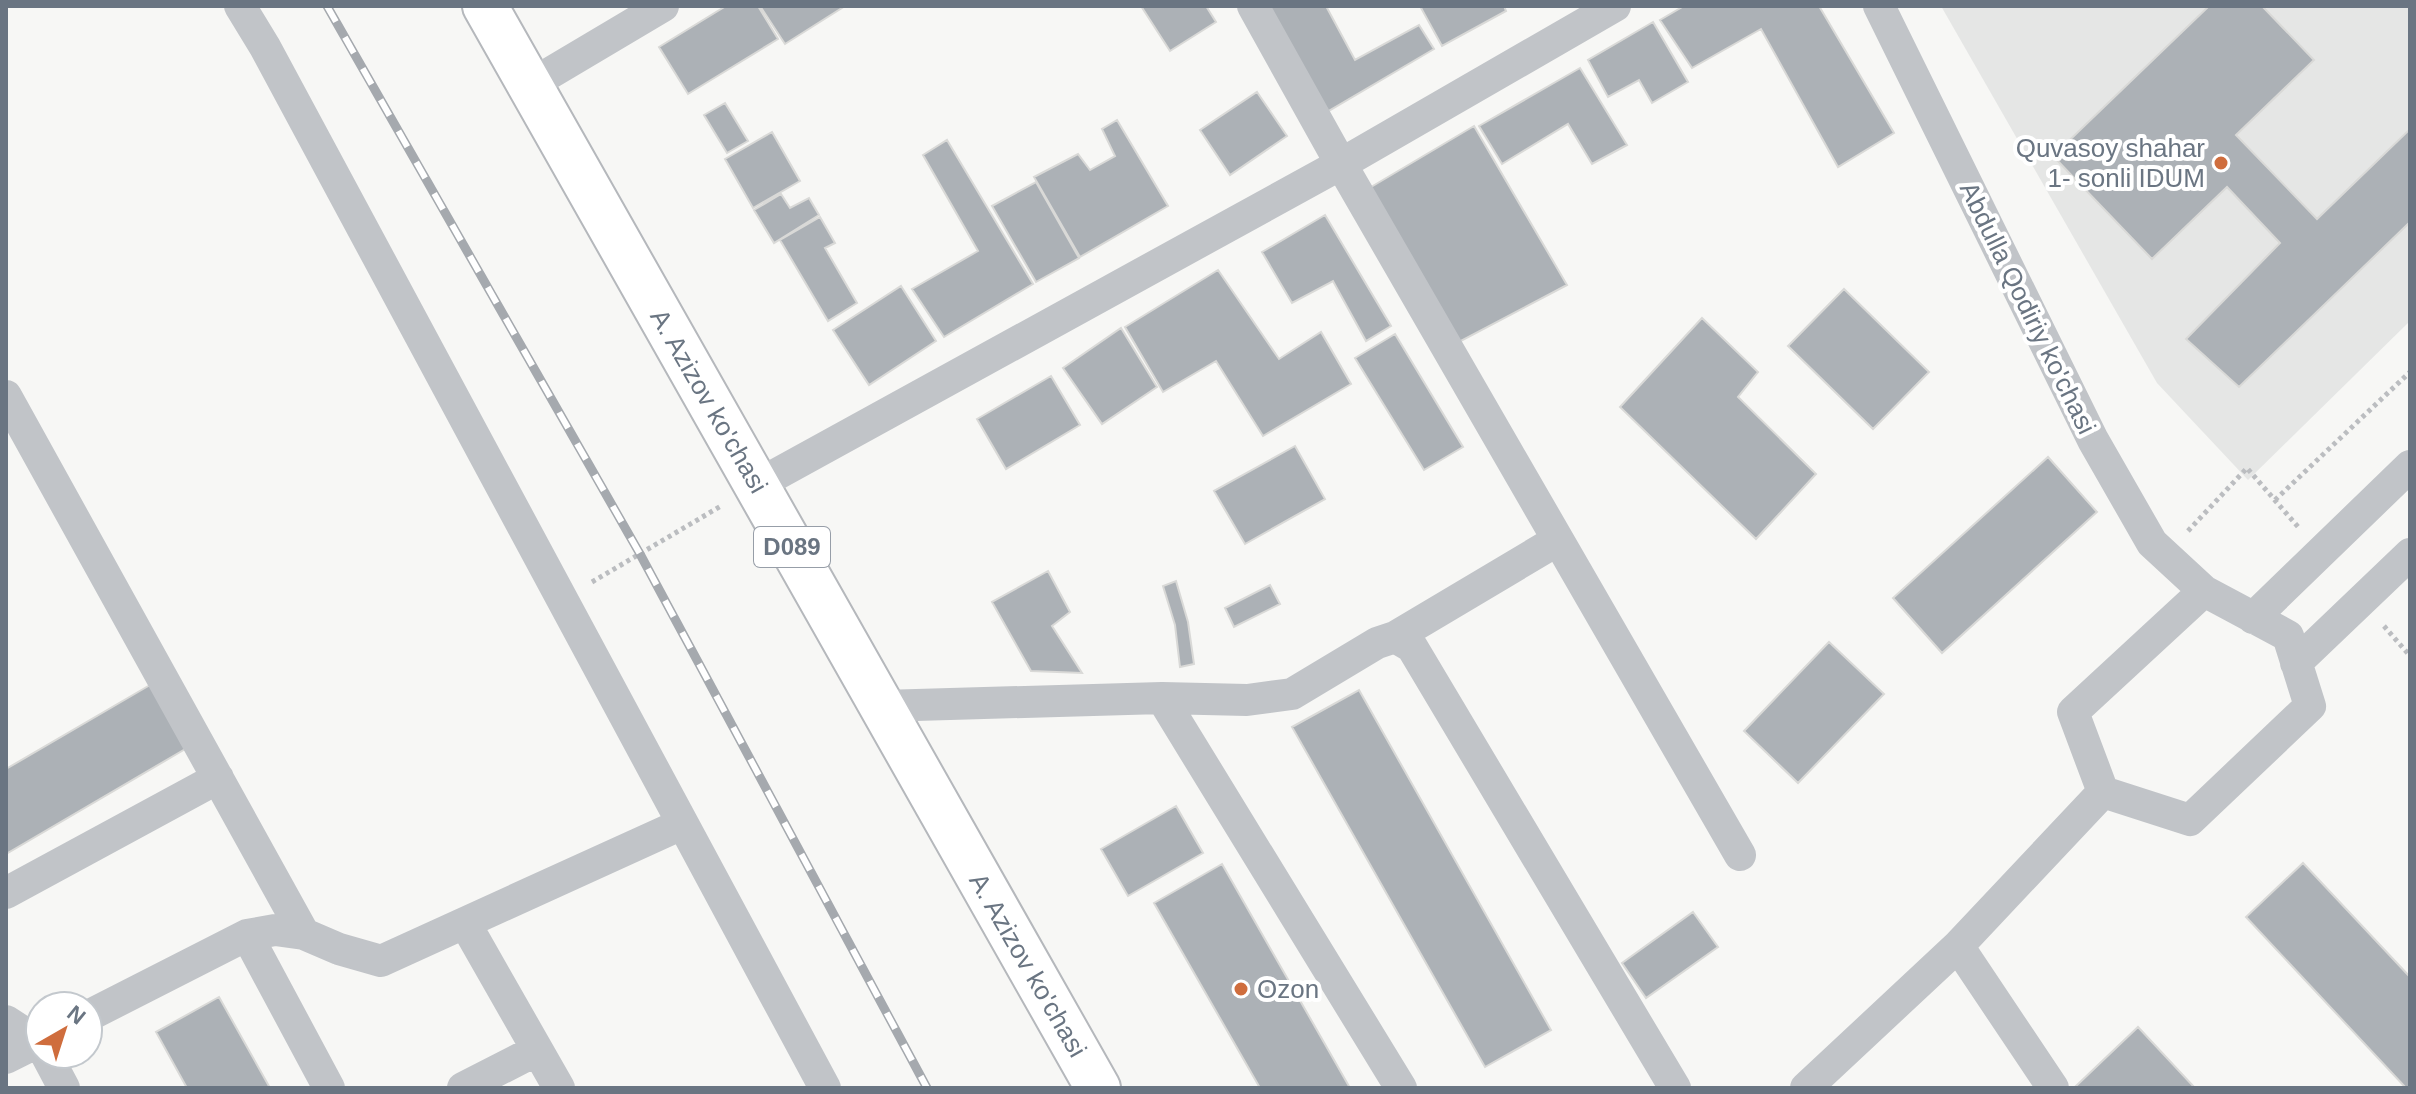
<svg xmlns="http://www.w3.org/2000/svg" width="2416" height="1094" font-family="Helvetica,sans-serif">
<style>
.built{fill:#e5e6e5}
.building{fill:#acb1b6;stroke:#d9d9d7;stroke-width:2}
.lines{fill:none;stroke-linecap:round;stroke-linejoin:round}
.primary-casing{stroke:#b5b8bc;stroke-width:48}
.path{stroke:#bbbdc0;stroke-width:5;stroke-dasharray:4 4;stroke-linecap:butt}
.street{stroke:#c1c4c8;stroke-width:32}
.primary{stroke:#fff;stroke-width:44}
.rail-casing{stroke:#a5a9ae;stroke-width:9}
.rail{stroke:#fff;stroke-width:6;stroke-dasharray:18;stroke-linecap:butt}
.poi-dot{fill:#cf6d3d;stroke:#fff;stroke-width:3}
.labels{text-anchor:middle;stroke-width:8;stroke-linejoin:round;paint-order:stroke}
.shield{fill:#fff;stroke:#979ea8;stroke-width:2}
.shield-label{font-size:24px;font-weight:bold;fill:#6a7582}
.poi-label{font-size:26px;fill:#6a7582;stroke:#fff;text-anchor:end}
.street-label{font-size:26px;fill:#6a7582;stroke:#fff}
</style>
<rect width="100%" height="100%" fill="#f7f7f5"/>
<!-- built -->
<path class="built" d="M1941 6H2410V321L2248 480 2157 383Z"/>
<!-- building -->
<path class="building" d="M726 6H758L778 39 688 94 659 47Z
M760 6H845L785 44Z
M1141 6H1206L1216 22 1170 51Z
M1259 6H1326L1355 60 1419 25 1434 49 1320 116Z
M1420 6H1504L1506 11 1442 46Z
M1684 6H1819L1894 133 1838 167 1761 29 1692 68 1660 20Z
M2209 6H2262L2314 60 2236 135 2317 219 2410 129V222L2239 387 2186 339 2280 243 2227 187 2152 259 2053 156Z
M1653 22 1688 82 1652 103 1639 80 1608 97 1588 60Z
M1580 68 1627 145 1592 164 1568 124 1502 164 1479 126Z
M1257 92 1287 136 1230 175 1200 130Z
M725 103 748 141 727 153 704 115Z
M1117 120 1168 206 1080 257 1034 177 1078 154 1090 170 1115 156 1102 129Z
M1474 126 1567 285 1459 342 1366 190Z
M772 132 800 181 753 208 725 159Z
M947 140 1033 284 944 337 912 289 978 251 923 155Z
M1036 182 1079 258 1036 282 992 206Z
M781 194 790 208 809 198 819 215 774 243 754 210Z
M1325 215 1391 326 1366 341 1333 281 1292 303 1262 252Z
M820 217 835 243 825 248 857 303 828 321 780 240Z
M1218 270 1279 359 1321 332 1351 384 1263 436 1216 361 1163 392 1125 327Z
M901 286 936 341 869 385 833 330Z
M1844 289 1929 372 1873 429 1788 346Z
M1702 318 1758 372 1738 397 1816 474 1756 539 1620 407Z
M1121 328 1157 387 1102 424 1063 368Z
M1395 334 1463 447 1424 470 1355 358Z
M1051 376 1080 425 1006 469 977 419Z
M1295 446 1325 499 1245 544 1214 491Z
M2048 457 2097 512 1942 653 1893 598Z
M1048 571 1070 612 1052 626 1082 673 1031 671 992 602Z
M1176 581 1188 622 1194 664 1180 667 1175 625 1163 586Z
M1270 585 1280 604 1234 627 1225 608Z
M1829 642 1884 694 1798 783 1744 731Z
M150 685 187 748 6 854V769Z
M1359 690 1551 1030 1485 1067 1292 727Z
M1176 806 1203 853 1128 896 1101 849Z
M2303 863 2410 977V1088H2406L2246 917Z
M1222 864 1350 1088H1260L1154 903Z
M1693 912 1718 947 1646 998 1622 963Z
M219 997 270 1088H187L156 1032Z
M2138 1027 2195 1088H2075V1087Z"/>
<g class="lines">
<defs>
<path id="primary" d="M485 6 1098 1088"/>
</defs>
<!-- primary casing -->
<use href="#primary" class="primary-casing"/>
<!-- path -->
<path class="path" d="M2275 500 2410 372
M2188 531 2247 468 2299 528
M592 582 721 506
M2384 626 2410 656"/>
<!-- street -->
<path class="street" d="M240 6 265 47 825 1088
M1253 6 1341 164 1740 855
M1879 6 2093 440 2152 543 2204 591
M530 85 663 6
M6 396 304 934
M757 485 1341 164 1615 6
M2204 591 2288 636 2310 706 2190 820 2103 792 2073 712Z
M2253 618 2410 466
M1395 637 1558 540
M2296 663 2410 554
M1162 698 1401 1088
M882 706 1162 698 1247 700 1292 694 1377 643 1395 637 1412 647 1675 1088
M6 893 218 778
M465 923 559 1088
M247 935 329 1088
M1958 946 2053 1088
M88 1016 247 935 275 930 304 934 339 949 381 961 682 824
M6 1021 40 1043
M46 1054 64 1088
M6 1058 40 1041
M463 1088 537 1050
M1806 1088 1958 946 2103 792"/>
<!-- primary -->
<use href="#primary" class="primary"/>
<defs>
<path id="rail" d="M327 6 640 554 927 1088"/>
</defs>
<!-- rail casing -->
<use href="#rail" class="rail-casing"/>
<!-- rail -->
<use href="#rail" class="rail"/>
</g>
<!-- markers -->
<g class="poi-dot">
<circle cx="2221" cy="163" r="8"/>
<circle cx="1241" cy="989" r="8"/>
</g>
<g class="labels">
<!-- shield labels -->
<rect class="shield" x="754" y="527" width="76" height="40" rx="6"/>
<g class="shield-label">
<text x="792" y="555">D089</text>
</g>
<!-- poi labels -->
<g class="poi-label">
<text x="2205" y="157">Quvasoy shahar<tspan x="2205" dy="30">1- sonli IDUM</tspan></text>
<text x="1257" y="998" text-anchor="start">Ozon</text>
</g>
<!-- street labels -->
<g class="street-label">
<text transform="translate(2028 308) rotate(64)" y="9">Abdulla Qodiriy ko'chasi</text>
<text transform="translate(709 401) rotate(60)" y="9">A. Azizov ko'chasi</text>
<text transform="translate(1028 965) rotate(60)" y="9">A. Azizov ko'chasi</text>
</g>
</g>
<!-- border -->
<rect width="2416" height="1094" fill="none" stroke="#6a7582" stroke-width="16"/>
<!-- north arrow -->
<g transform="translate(64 1030) rotate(39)"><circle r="38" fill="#ffffff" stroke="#c3c8cd" stroke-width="2"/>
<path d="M0-6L14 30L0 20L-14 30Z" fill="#cf6d3d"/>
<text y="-12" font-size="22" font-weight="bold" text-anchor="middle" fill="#6a7582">N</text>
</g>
</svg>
